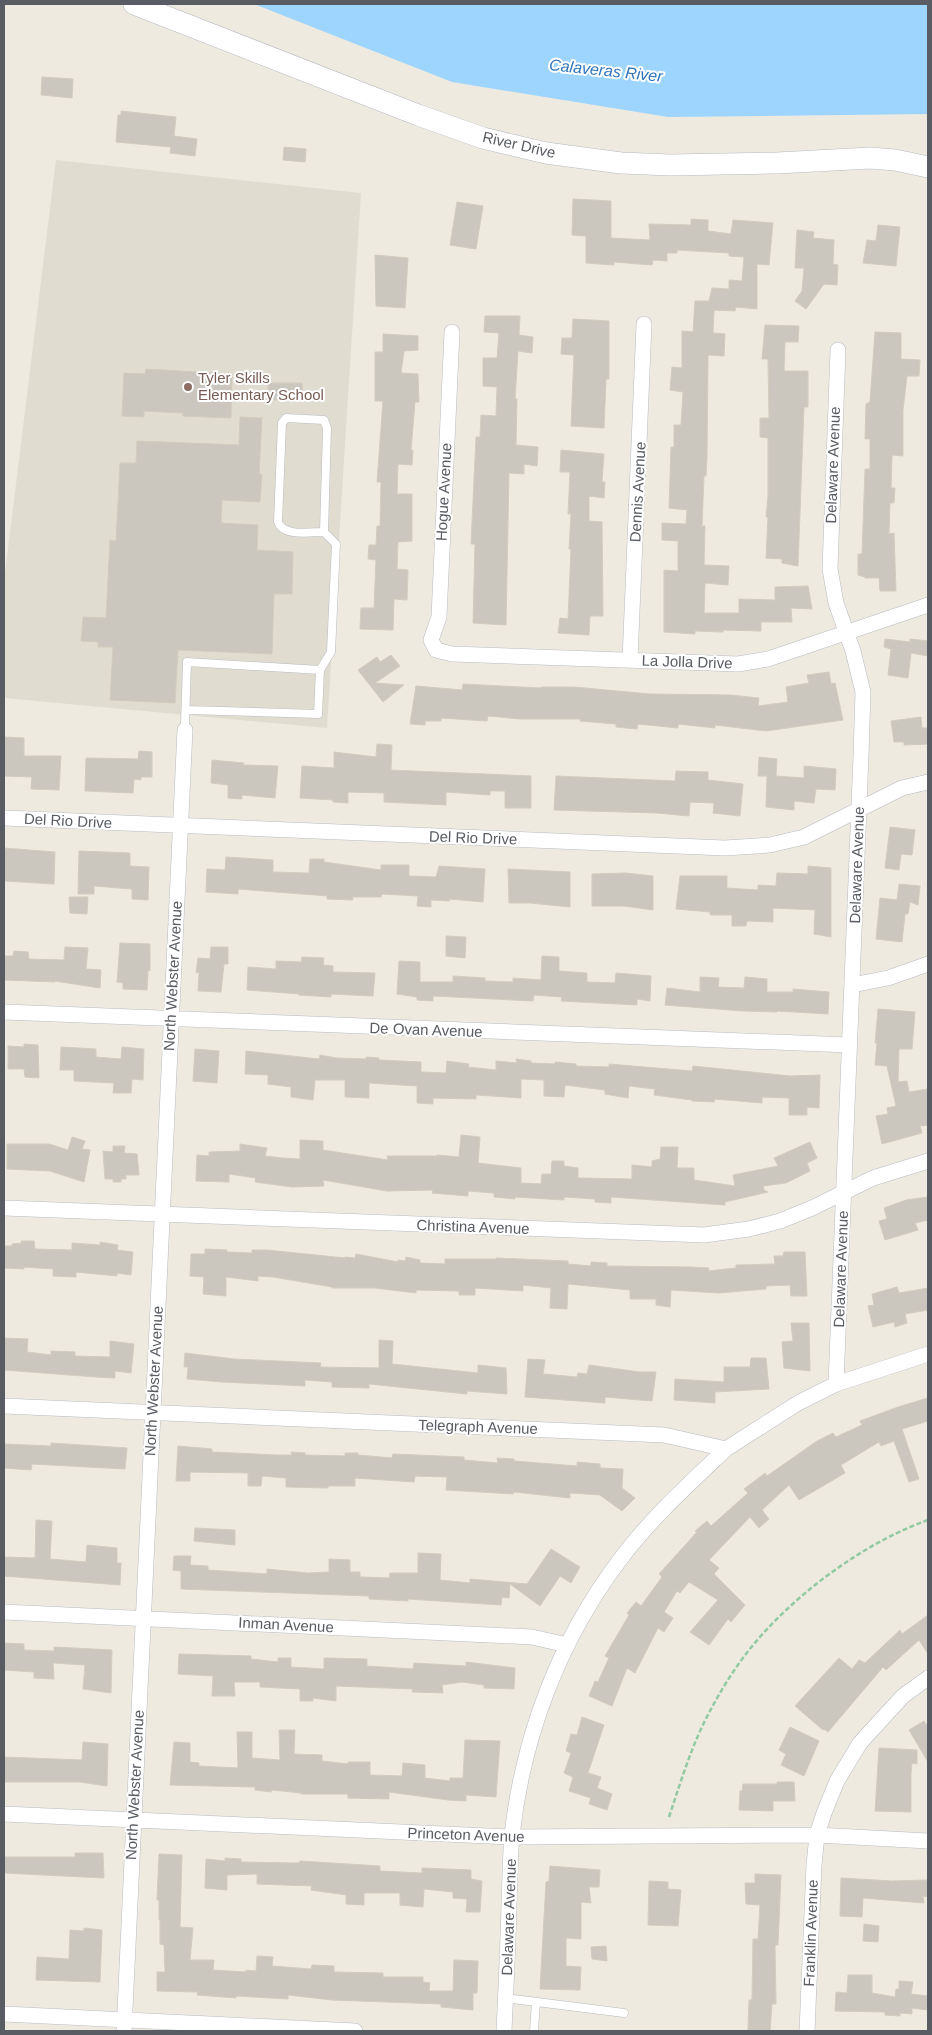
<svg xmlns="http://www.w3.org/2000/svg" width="932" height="2035" font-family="Helvetica,sans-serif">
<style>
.education{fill:#e0dcd0}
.water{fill:#9ed5ff}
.building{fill:#cbc7bf;stroke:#d3ccbd}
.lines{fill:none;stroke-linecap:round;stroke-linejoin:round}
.lane-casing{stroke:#b8bbc1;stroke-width:9}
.street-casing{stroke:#b8bbc1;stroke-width:16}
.secondary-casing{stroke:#b6bac1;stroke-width:22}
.path{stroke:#91caa1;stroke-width:2.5;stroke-dasharray:5 2.5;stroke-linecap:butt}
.lane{stroke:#fff;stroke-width:8}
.street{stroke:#fff;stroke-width:15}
.secondary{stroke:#fff;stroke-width:21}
.education-dot{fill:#8d6e63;stroke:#fff;stroke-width:2}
.labels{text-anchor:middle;stroke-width:4;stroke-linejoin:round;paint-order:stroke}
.street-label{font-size:15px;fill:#595d63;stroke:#fff}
.education-label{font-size:15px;fill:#785e54;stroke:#fff;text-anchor:start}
.water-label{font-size:16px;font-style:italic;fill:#3075bc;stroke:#fff}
</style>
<rect width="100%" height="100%" fill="#eeeae0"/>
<!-- education -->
<path class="education" d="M56 160 361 193 327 728 4 698V581Z"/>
<!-- water -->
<path class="water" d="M254 4H928V114L668 117 452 82Z"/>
<!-- building -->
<path class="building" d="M42 77 73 79 72 98 41 95Z
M121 111 176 117 174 136 197 139 195 156 170 153 171 147 116 142 118 115H121Z
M284 147 306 149 305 162 283 160Z
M573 199 611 201V238L650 240 649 224 691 225V219L708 220V231L731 234 733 220 773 223 769 265 757 264V309L736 307 735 311 714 310 713 333 725 334 724 356 708 355 707 456 706 476H704L702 526H705L704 565 729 566 728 585 705 583 704 613H739V599L775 600V587L808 586 812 609 791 608 792 622H761V631L723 630V632L695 631V634L664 632V570L678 571V541L662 540V523L686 524 687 510 669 508 671 447H674V425H681L683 392 670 390 672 367 682 368V331L693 332 695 301H709L712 288 729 289V280L742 281 744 257 729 256V253L677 250V253H667V261L653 260 652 265 614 262V265L586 263V236L572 235Z
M457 202 483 206 476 249 450 245Z
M878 225 900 227 896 266 863 263 867 240 876 241Z
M797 230 814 232 813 238 834 240 833 264 838 265 837 285 824 284 806 309 795 301 802 291 804 268H795Z
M375 255 408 258 405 308 376 306Z
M485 316H520L519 335 533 337 532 353 518 351 515 399H517L516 445 538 447 537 466 524 464V474L509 473 506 625 473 623 475 544H471L476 437H480L481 415 496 416 497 387 483 386V358H497L499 333 484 332Z
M573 319 609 321V379H606L604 428 571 426 574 355 561 354 562 338H572Z
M765 325 799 326 798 342H785L784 371H808V407H804L798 566 782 563V559L766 558 768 517H766L768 496V438L760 437V418H769L768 359H762Z
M875 332 901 333V359L920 360 919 376H907L903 410V456L892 455 891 488H895L894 503H890L889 534 894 533 896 591H880L879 578H865V577L858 575V554H862L865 469H870V439H865L866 404 870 402Z
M383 334 418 336V350L404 351 401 373 418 374 419 402H415L411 450H413L412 465 398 464 397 494H412V541L398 542 397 569 408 570 407 600 394 599 393 630 360 629 361 608H374L376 560 368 559 369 545H376L377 526H380L381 482H377L383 401H375V352H383Z
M146 369 232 374 231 418 183 416V413L144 411V417L122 416 124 373 145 374Z
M268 383H302L303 399 268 400Z
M240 417 262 418 259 474H262L260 502 222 500 221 523 258 525 257 550 293 552 292 594H274L272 654 178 650 175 703 110 700 113 647H98V642L81 641 83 617 106 618 110 540 116 541 120 463H136L137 441 239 445Z
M561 450 604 454 602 482H605L604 498 589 496V521L602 522 603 616H590L589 635 558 633 560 618 568 619 571 549H569L571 514H568L570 472H560Z
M885 639 910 642V639L928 641V656L911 653 908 678 888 675 891 649 884 647Z
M391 655 400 666 375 683 404 685 383 702 358 670 377 657 380 662Z
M829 672 831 684 835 683 843 720 766 731 715 725V728L678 724V728L638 724 637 729 616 727V724L580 721V719H520L488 716 487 721 441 718V721H425V725L410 724 416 686 462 690 463 684 541 688V687H574L650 694 731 695 759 698 758 706 788 702 786 687 809 683 807 675Z
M921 717 922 728H928V744L904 745V742H894L891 721Z
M4 737 24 738V756H61L59 790 31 789 32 777 4 776Z
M377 744 392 745 391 770 531 776V808H505V791H490V795L446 792V805L384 802V793L348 792V803L333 802V800L300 798 302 766 334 768V752L376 757Z
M139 751 152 752V777H141V780L134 779 133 793 85 791 86 758 138 759Z
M759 757 777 759 776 776 804 778V766L836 769 835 790 816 789 814 803 794 801V810L766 807 767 776H758Z
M212 760 244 763 243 765 278 766 275 798 242 795V799L228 798V785L211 783Z
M676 771 708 772V780L743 784 740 816 713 813 714 803 690 802 689 816 657 813 554 810 556 776 675 781Z
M890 827 915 830 912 855 901 854 899 870 885 868Z
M4 848 55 852 54 884 4 881Z
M79 851 130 853V866L149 867 148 900 132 899V889L94 886V894H78Z
M226 857 273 860V872L309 873 310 859H324V862L381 870V865H409V876L436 877 439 866 485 869 483 902 450 899 449 901 431 900V907L417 906 418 896 382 894 381 897H352L353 900 327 899V896L238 889V894L206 892 207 869 225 870Z
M808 866 831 868V937L814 934 815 910 773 908V922L747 921 746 926H732V915H710V912L676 909 680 876H727V888L758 890V885L776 886 777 873 808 874Z
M508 869 570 872V907L530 903H509Z
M626 873 653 876V910L624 906H592V874Z
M899 884 920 886 918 905 910 902 908 914H905L902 942 876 939 880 898 897 900Z
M69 897H88L87 914 70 913Z
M446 936 466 937 465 958 446 956Z
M120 943 150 944V971L148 970 147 990 123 989V983L117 982Z
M65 947 88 948 86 969 101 970 100 988 55 981V982L4 980V956H13L14 951 28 952 29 959 64 960Z
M211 947H228V964H224L221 992 198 991 199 972 196 973 198 958 210 959Z
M542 956 559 957V971L587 973V982L615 983 616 973 651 976 650 1001 637 999V1005L561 1001 562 997 534 995 533 1001 433 996V1001L417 1000V997L397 994 399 961 420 962V982H453V976L485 978V981L513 982V978L541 980Z
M302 957 324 958 323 965 333 966V972L375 973 373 996 331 994V997L299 995V994L247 990 248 967 276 969V961L301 962Z
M700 977 719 978 718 987 744 988 745 977 767 979V992H793V989L829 992 828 1014 777 1011V1012L743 1011 665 1005 667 988 700 992Z
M878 1009 915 1012 912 1049H899L898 1082 907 1081 909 1092 928 1089V1125L920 1126 922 1133 882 1144 876 1116 888 1114 887 1108 896 1106 887 1066 875 1065 877 1043H875Z
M24 1044 38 1045 39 1078 25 1077 24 1069H8V1046L24 1047Z
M61 1047 96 1049V1057L121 1059 122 1047 144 1049 143 1080 132 1079 131 1093H113L114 1083 74 1081V1070H60Z
M195 1049 219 1051 217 1083 193 1081Z
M246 1051 319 1059 320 1055 336 1058 366 1059V1057L379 1058V1060L421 1062V1072L446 1073 447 1061 469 1064 468 1067 496 1070V1061L517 1063 516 1059 531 1061V1063L555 1064V1062L576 1064V1066L609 1067V1064L692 1071 693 1066 790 1076 820 1075 819 1108 807 1107V1115H789V1098L762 1097V1103L715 1099 714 1102 692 1101V1100L654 1095 655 1089 629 1086 628 1098 605 1094V1090L565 1085 564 1097 544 1096V1080L521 1079V1098L476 1095V1099L433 1098V1104L417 1103V1086L369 1083V1098L345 1097V1080H315L313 1100 291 1097V1087L268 1084V1075L245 1074Z
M461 1135 480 1137 478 1163 521 1168V1183L541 1184 542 1174H551L552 1161H564V1166L578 1168V1178L632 1179V1165L652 1167V1161L660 1159 661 1147H678L677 1168H694V1180L735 1186 733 1175 778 1166 774 1158 810 1142 817 1158 807 1163 810 1171 786 1183 763 1186 764 1190 768 1192 725 1202V1205L611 1197V1203L595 1202V1199L564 1197V1200L515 1197V1199L494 1197V1193L468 1191V1196L432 1193 433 1190 387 1191 323 1180 324 1186 292 1187 255 1182 256 1178 229 1174V1182L196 1181 197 1155 209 1156V1152L240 1151V1144L267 1148 265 1156 282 1158 300 1159V1140L323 1141V1150L388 1160 387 1156H437V1155L459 1157Z
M72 1137 85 1141 82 1149 90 1150 84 1182 50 1171 7 1169V1144H49L68 1150Z
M113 1146H125L124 1153 137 1154 139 1175H126V1179H121V1182H113V1179H105L103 1151 113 1152Z
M928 1197V1220L915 1223 918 1230 885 1240 879 1221 887 1219 884 1208 906 1200Z
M21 1241H34L35 1249 72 1250V1243L100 1245V1242L118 1245 117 1250 133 1252 131 1275 117 1273V1276L76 1272V1277L53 1276V1269L24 1267V1269L4 1268V1246H12V1244L22 1243Z
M205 1249 227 1250V1252L252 1253V1250H267L345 1258V1257L355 1258 356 1254 398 1262V1260L405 1261 406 1257 420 1260V1263L445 1264V1259H496V1258L568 1261V1264L591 1266V1262L607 1263V1266L691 1267 709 1268 708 1271 736 1268V1265L775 1264 774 1256H783L784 1252H805L807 1296H791L790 1285 766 1286V1289L719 1293 671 1290 670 1307 656 1305V1299H630V1290L568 1284 567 1309 550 1308 551 1288 523 1285V1291L475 1288V1295H459V1291L416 1290V1293L375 1288H332V1287L273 1277 258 1276V1281L226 1277V1296L203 1294 204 1277 190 1276 191 1254H205Z
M897 1287 899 1293 928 1288V1310L905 1314 907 1323 895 1327 894 1322 873 1327 868 1306 874 1305 872 1294Z
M791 1323H809L810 1371 784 1368 782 1342 793 1341Z
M4 1338 28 1339 27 1352 51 1355V1351L75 1352V1356L110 1357V1341L134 1344 131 1373 115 1371V1378L96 1377 4 1370Z
M379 1340 393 1341 392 1364 478 1373V1365L506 1368 507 1394 467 1391V1394L369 1384V1388L332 1387V1382L305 1380V1386L222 1382 187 1379 188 1367H184L185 1353 234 1359 321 1363 320 1367 379 1368Z
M751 1358H766L769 1389 715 1392V1403L674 1400 675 1379 724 1382V1367H750Z
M528 1359 545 1360 543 1374 577 1377 578 1373 587 1374 589 1365 640 1372H656L652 1401 605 1397V1403L525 1397Z
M928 1398V1421L902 1429 919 1479 909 1482 894 1441 881 1446 879 1442 841 1465 845 1473 799 1500 789 1485 762 1510 769 1519 759 1528 750 1517 709 1560 719 1568 714 1574 745 1605 731 1622 728 1619 709 1645 690 1632 718 1600 689 1582 680 1593 677 1591 664 1612 673 1618 664 1632 658 1628 635 1673 627 1668 612 1706 589 1696 595 1681 598 1682 609 1658 605 1656 629 1615 627 1613 636 1602 641 1606 662 1577 659 1574 697 1532 695 1531 707 1521 711 1526 748 1493 744 1489 765 1473 767 1476 817 1441 833 1433 836 1437 862 1425 860 1421 898 1407Z
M51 1443 127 1448 125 1469 32 1464 31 1470 4 1468V1444L51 1446Z
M178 1446 212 1449V1452L277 1455H292L291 1452 305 1453V1455L345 1456V1453H358V1455L392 1458 393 1454 464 1457V1460L498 1463 497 1458 514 1459V1461L577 1466V1462L600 1464V1468L623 1469 622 1488 635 1498 622 1511 600 1495 570 1493V1498L514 1492 513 1494 446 1490 447 1477 415 1476 414 1482 355 1478V1486H328V1488L286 1487V1478L262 1476 261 1486H248V1473L190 1472V1481H176Z
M36 1520 52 1521 50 1559 86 1562 87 1545 117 1548V1563H121L120 1585 4 1576V1557L35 1558Z
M195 1528 235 1530V1545L194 1541Z
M551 1549 580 1567 571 1583 560 1576 540 1606 510 1584 509 1598 502 1597 501 1605 408 1599V1601L369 1599V1596L181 1589V1571L173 1570 174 1556H191L190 1565 208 1566V1570L267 1574V1569L308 1573 329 1572V1559L350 1560V1572H360V1577L389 1578 390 1573H418V1553L441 1554 440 1580 470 1583V1579L527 1584Z
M928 1615V1654L919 1640 886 1670 883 1667 828 1732 824 1729 823 1730 795 1706 839 1658 852 1669 859 1660 865 1663 900 1630 902 1634Z
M4 1643 24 1644V1650L54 1651V1647L112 1650 111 1693 83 1689 85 1665 53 1663 54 1679 34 1678V1672L4 1670Z
M179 1654 251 1656V1659L278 1662V1658H291V1667L324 1669V1658L367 1659V1666L413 1669 414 1663 466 1666V1662L515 1668 514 1689 484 1688V1685L462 1682 442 1685 443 1693 412 1692 413 1689 336 1686V1701L313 1698V1701H300V1689L260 1687V1682H234L235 1696H212L213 1676 178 1674Z
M582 1717 604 1725 588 1773 601 1777 597 1788 612 1794 607 1810 589 1804 591 1798 569 1791 573 1777 564 1773 571 1753 566 1751 571 1734 577 1735Z
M924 1721 928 1727V1762L909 1730Z
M790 1727 819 1741 804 1776 781 1765 786 1754 779 1750Z
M279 1730H295L294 1754 322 1755V1761L348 1764V1762H370V1775L402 1776 403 1763 425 1765V1778L450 1781V1778H463L465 1740 500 1741 496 1797 466 1795V1801L448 1800 389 1792V1799L348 1798V1794H301V1793L272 1790 271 1792 255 1790V1787L170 1785 174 1742 190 1743V1762L199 1763V1766L238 1768 237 1732H252V1758L280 1760Z
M83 1742 108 1744 107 1786 80 1782H4V1757L82 1760Z
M879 1748 917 1750V1764L912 1763 911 1773V1812L875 1811Z
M777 1782H794L795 1801H773V1811L739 1810 740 1791H742L743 1784H777Z
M75 1853H103L104 1878 4 1873V1857H75Z
M159 1854 182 1855 180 1927 193 1928 190 1960H214L213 1970 246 1972V1970L256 1971 257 1956 273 1957 272 1966 311 1969 312 1965 334 1966V1972L383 1973V1977H423V1982L430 1983 429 1991H453L454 1960 478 1961 477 1993H473V2010L441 2007V2004L332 2000 288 1995V1999L236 1996V1998L197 1995 198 1992 157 1991V1972H165L164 1945 160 1944V1920H159V1900H157Z
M225 1858 241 1859V1862L299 1863 300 1861 380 1866V1871L422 1873V1868L471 1870V1879L482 1881 480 1912H466L467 1899 453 1898V1892L424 1889 423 1907 400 1905V1893H364V1905L346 1904V1895L311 1890 312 1886 257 1884V1874L227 1875V1890L205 1888 206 1859 225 1861Z
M550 1866 600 1870 599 1887H589L591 1903 581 1902V1939L566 1938V1966L581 1967 580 1990 540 1989 546 1882 549 1881Z
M755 1874 781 1875 778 1945H775L776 2004H772L770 2031H748L749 2000H752L753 1939H758L760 1905 746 1904 745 1883H755Z
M841 1878 892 1881 928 1880V1897L923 1896 924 1903 863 1898 862 1917 840 1916Z
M649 1881 668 1882V1889L681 1890 678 1926 648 1925Z
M864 1924 879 1926 878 1942 863 1941Z
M84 1928 102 1930 100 1982 36 1980 37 1957 69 1959 70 1930 84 1931Z
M606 1946 607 1961 592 1959 591 1947Z
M848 1975H872V1993L895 1997 896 1989H899V1981L913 1982 911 1994 928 1996V2010L912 2008V2014L900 2013V2016L885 2015V2012L835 2011 836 1992 847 1993Z"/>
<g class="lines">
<defs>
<path id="lane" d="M320 670 331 652 336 544 324 532C311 532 283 537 278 522L282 423 286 418 324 420 327 428 324 532
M185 730V723L187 662 320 670 318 714 186 710
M505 1998 624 2013
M534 2031 536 2002"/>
<path id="street" d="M452 332 439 617 431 640 436 650 452 654 738 664 768 659 928 605
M630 660 644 324
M4 818 725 848 770 845 804 837 902 788 928 782
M852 985 888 978 928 964
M4 1012 849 1045
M4 1208 704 1235 749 1229 780 1221 812 1208 873 1178 928 1161
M836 1384C846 1154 856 923 863 692L853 651 836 603 830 569 838 350
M4 1406 664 1435 726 1449 798 1403 836 1384 928 1354
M4 1612 532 1637 567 1645
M4 1814 512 1837 817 1835 928 1841
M4 2014 355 2031
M124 2031 185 730
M504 2031C506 1989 508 1946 509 1903 510 1881 510 1858 512 1835 523 1736 559 1641 619 1561 650 1519 689 1484 726 1449
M807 2031 814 1865 817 1835 824 1813 837 1781 860 1743 903 1696 928 1678"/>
<path id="secondary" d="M134 4 418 115 483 138 546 153 621 163 670 165 777 163 870 158 895 160 928 167"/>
</defs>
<!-- lane casing -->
<use href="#lane" class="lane-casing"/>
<!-- street casing -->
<use href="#street" class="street-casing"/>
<!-- secondary casing -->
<use href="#secondary" class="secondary-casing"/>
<!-- path -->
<path class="path" d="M669 1817C681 1781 692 1744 710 1711 721 1690 734 1669 749 1650 792 1596 863 1543 928 1520"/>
<!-- lane -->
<use href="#lane" class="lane"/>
<!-- street -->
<use href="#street" class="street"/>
<!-- secondary -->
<use href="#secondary" class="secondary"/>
</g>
<!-- markers -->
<circle class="education-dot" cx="188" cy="387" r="5"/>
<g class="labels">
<!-- street labels -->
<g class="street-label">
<text transform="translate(519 145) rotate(13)" y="5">River Drive</text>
<text transform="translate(833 465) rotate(-88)" y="5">Delaware Avenue</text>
<text transform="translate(444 492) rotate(-87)" y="5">Hogue Avenue</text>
<text transform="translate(638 492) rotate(-87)" y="5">Dennis Avenue</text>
<text transform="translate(687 662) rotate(2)" y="5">La Jolla Drive</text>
<text transform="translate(68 821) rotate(3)" y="5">Del Rio Drive</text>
<text transform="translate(473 838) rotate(2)" y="5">Del Rio Drive</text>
<text transform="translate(857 865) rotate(-88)" y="5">Delaware Avenue</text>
<text transform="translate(173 976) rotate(-87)" y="5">North Webster Avenue</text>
<text transform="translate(426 1030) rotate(2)" y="5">De Ovan Avenue</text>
<text transform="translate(473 1227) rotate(2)" y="5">Christina Avenue</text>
<text transform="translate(841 1269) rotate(-88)" y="5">Delaware Avenue</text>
<text transform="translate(154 1381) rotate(-87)" y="5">North Webster Avenue</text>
<text transform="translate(478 1427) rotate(2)" y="5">Telegraph Avenue</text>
<text transform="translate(286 1625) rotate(3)" y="5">Inman Avenue</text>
<text transform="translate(135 1785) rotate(-87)" y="5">North Webster Avenue</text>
<text transform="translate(466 1835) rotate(2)" y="5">Princeton Avenue</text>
<text transform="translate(509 1917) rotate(-88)" y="5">Delaware Avenue</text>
<text transform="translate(811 1933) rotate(-88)" y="5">Franklin Avenue</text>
</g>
<!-- education labels -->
<g class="education-label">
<text x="198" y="383">Tyler Skills<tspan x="198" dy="17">Elementary School</tspan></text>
</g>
<!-- water labels -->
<g class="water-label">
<text transform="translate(606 70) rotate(6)" y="6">Calaveras River</text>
</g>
</g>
<!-- border -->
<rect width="932" height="2035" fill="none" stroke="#595d63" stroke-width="10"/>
</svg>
